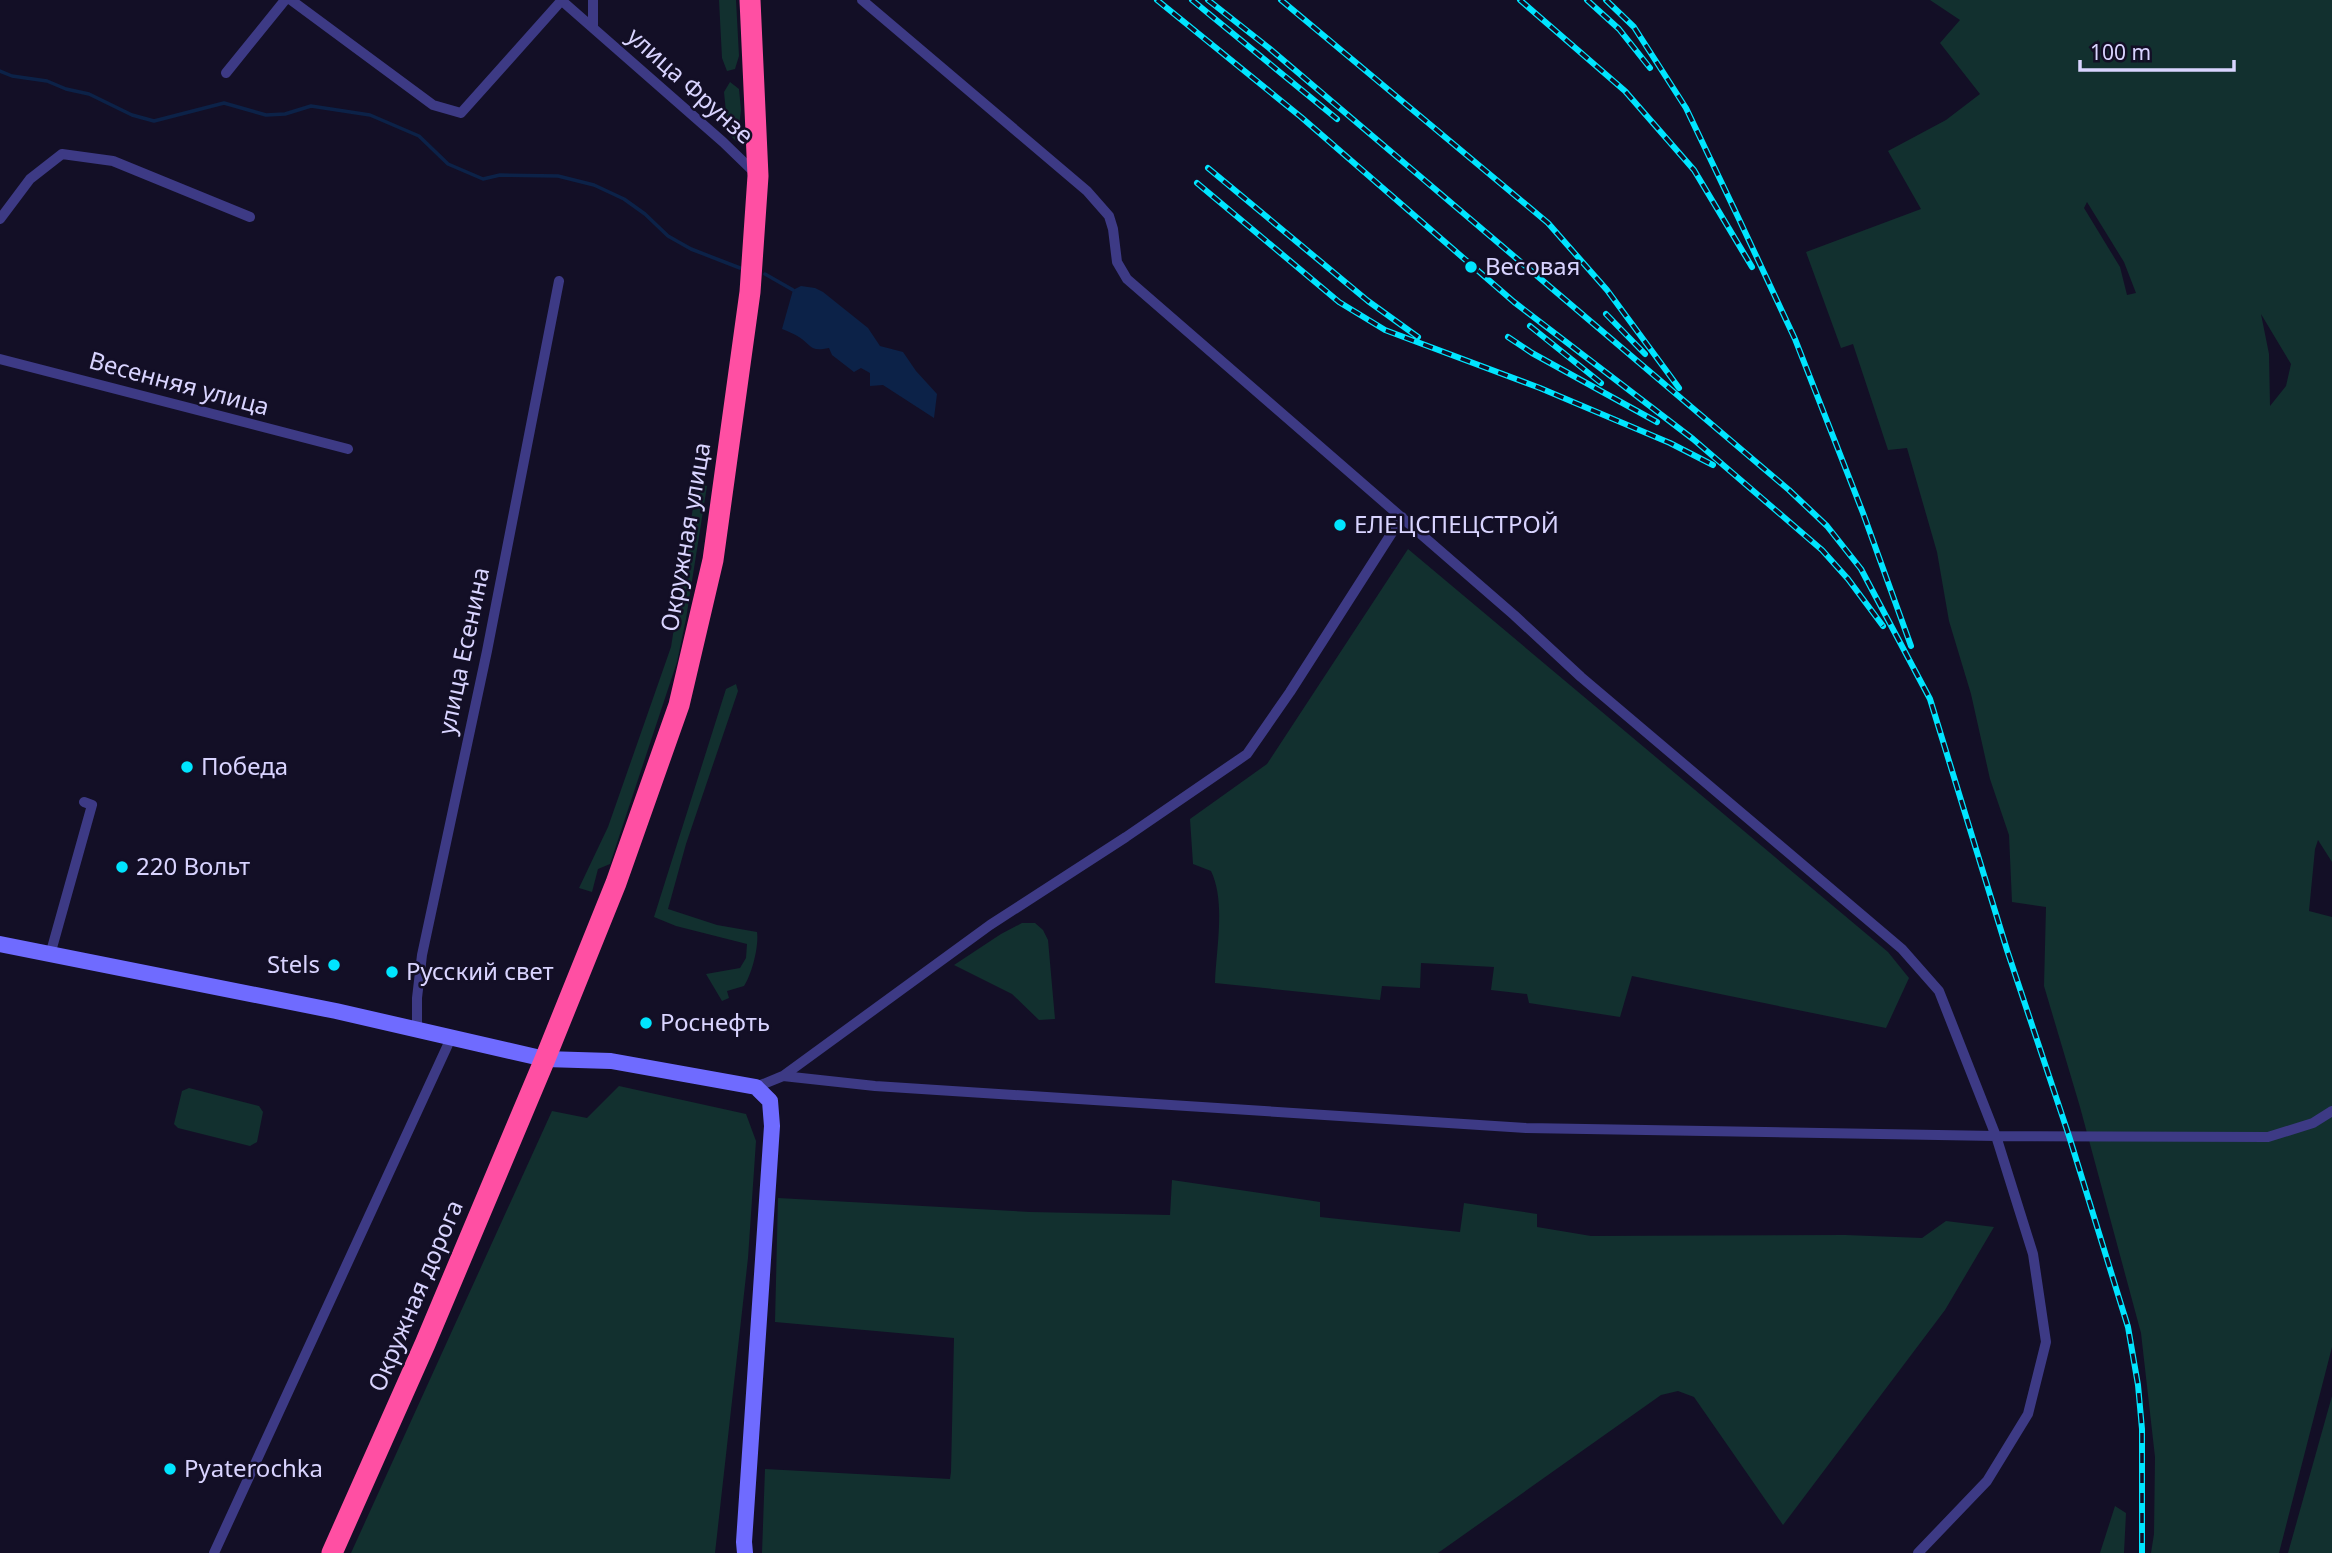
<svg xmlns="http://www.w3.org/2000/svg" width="2332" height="1553" font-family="'Noto Sans',sans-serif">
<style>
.green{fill:#12302f;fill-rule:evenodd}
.water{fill:#0c2248}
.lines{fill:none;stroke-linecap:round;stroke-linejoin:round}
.stream{stroke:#0c2248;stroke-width:3.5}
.street{stroke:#3d3a85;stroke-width:10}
.secondary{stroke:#6f6bff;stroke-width:16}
.highway{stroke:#ff4fa3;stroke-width:21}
.rail-casing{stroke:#00e5ff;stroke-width:6}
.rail{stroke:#130f26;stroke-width:3.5;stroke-dasharray:10;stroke-linecap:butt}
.poi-dot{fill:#00e5ff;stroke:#130f26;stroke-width:2.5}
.labels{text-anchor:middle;stroke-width:5;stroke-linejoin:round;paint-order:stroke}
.street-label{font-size:24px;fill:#d9d4ff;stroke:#130f26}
.poi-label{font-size:24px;fill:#d9d4ff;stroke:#130f26;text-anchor:start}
</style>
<rect width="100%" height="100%" fill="#130f26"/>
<!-- green -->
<path class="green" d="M719 0H736L739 56 735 69 727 71 722 58Z
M1930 0H2332V862L2318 840 2315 849 2309 911 2332 917V1347L2279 1553H2151L2154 1534 2155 1457 2141 1333 2080 1107 2044 986 2046 907 2012 902 2009 835 1990 779 1971 694 1949 621 1937 552 1907 448 1888 450 1853 344 1841 348 1806 252 1921 209 1888 151 1946 120 1980 94 1940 43 1960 20ZM2087 202 2124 262 2136 293 2127 295 2120 267 2084 208ZM2261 314 2291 364 2286 386 2270 406 2269 354Z
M730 82 739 89 741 110 737 142 728 133 724 92Z
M697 482 707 486 686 619 677 662 610 864 598 869 592 892 579 888 608 827 671 647Z
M1408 549 1888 952 1909 978 1886 1028 1632 976 1620 1017 1529 1003 1527 994 1491 990 1494 967 1421 963 1420 988 1382 986 1380 1000 1215 983C1216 949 1226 902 1211 871L1193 864 1190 819 1267 764Z
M736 684 738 691 686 844 668 909 717 925 757 932C759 946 752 974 744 986L727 991 729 998 722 1001 706 974 740 968 746 958 747 944 676 926 654 917 726 689Z
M1022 923H1035L1043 930 1048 940 1055 1019 1039 1020 1012 994 954 965 1001 934Z
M619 1086 746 1114 756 1141 748 1258 715 1553H351L552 1111 587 1118Z
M189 1088 259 1106 263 1112 257 1142 250 1146 178 1128 174 1124 182 1091Z
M1172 1180 1320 1202V1217L1460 1232 1464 1203 1537 1214V1227L1591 1236 1845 1235 1922 1238 1946 1221 1994 1227 1945 1310 1783 1525 1694 1397 1678 1391 1661 1395 1438 1553H762L765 1469 950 1479 951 1472 954 1338 775 1322 778 1198 1030 1212 1170 1215Z
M2332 1396V1553H2288Z
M2115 1506 2126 1513 2124 1553H2100Z"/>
<!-- water -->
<path class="water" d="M801 286 815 288 823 292 868 328 880 346 903 352 916 371 937 394 934 418 883 385 870 386V373L861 368 854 372 832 355 829 348C809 352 813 346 799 337 794 334 788 331 782 329L793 290Z"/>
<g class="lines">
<!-- stream -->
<path class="stream" d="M0 71 12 76 47 81 66 89 89 94 132 115 154 121 224 103 266 115 285 114 311 106 370 115 419 136 448 164 483 179 500 175 558 176 594 185 624 199 645 214 668 236 691 249 740 268
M765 274 793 290"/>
<!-- street -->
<path class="street" d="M291 0 433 105 461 113 562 0
M561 0 723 142 755 173
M862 0 1087 191 1109 216 1113 229 1117 262 1127 279 1514 615 1581 677 1902 949 1939 991 1996 1136 2033 1254 2046 1342 2028 1414 1987 1481 1918 1553
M593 27V0
M226 73 285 0
M0 219 30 179 62 154 113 161 250 217
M0 359 348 449
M50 955 92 805 84 802
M417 1030V998L422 955 487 651 559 281
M783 1076 875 1086 1526 1128 1996 1136 2268 1137 2313 1123 2332 1111
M756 1087 783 1076 990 925 1126 837 1247 754 1290 692 1402 517
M214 1553 451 1038"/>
<!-- secondary -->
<path class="secondary" d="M0 944 336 1011 545 1059 611 1061 756 1087 770 1101 772 1126 744 1542 745 1553"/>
<!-- highway -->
<path class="highway" d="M332 1553 425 1344 545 1059 616 883 679 705 713 560 750 292 758 176 750 0"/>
<defs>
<path id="rail" d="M1157 0 1301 117 1514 302 1693 439 1822 550 1848 579 1883 626
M1192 0 1337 119
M1208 0 1269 48 1789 490 1827 526 1861 569 1930 699 2007 950 2069 1136 2128 1327 2138 1385 2142 1429V1553
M1281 0 1548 223 1607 290 1679 388
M1520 0 1625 91 1694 170 1752 267
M1587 0 1619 29 1650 68
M1606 0 1634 27 1686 108 1738 217 1795 339 1863 513 1911 646
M1208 168 1368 301 1418 337
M1197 183 1339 302 1385 330 1540 388 1670 443 1713 465
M1606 314 1645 354
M1530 326 1601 383
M1508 337 1532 353 1657 422"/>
</defs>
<!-- rail casing -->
<use href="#rail" class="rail-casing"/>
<!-- rail -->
<use href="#rail" class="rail"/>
</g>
<!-- markers -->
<g class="poi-dot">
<circle cx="1471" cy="267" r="7"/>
<circle cx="1340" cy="525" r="7"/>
<circle cx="187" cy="767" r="7"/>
<circle cx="122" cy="867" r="7"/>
<circle cx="334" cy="965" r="7"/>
<circle cx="392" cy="972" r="7"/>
<circle cx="646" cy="1023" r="7"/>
<circle cx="170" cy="1469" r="7"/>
</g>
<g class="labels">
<!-- street labels -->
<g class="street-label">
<text transform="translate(690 86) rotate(42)" y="8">улица Фрунзе</text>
<text transform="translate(179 384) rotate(15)" y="8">Весенняя улица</text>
<text transform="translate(686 537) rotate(-80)" y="8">Окружная улица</text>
<text transform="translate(464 651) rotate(-78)" y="8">улица Есенина</text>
<text transform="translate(416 1296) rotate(-67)" y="8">Окружная дорога</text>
</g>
<!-- poi labels -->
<g class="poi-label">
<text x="1485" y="275">Весовая</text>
<text x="1354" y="533">ЕЛЕЦСПЕЦСТРОЙ</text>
<text x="201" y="775">Победа</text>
<text x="136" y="875">220 Вольт</text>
<text x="320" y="973" text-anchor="end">Stels</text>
<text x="406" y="980">Русский свет</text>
<text x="660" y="1031">Роснефть</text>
<text x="184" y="1477">Pyaterochka</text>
</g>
</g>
<!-- scale -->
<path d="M2080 60v10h154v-10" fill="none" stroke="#d9d4ff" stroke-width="3.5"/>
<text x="2090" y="60" font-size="21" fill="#d9d4ff" stroke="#130f26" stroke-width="5" paint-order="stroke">100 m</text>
</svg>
